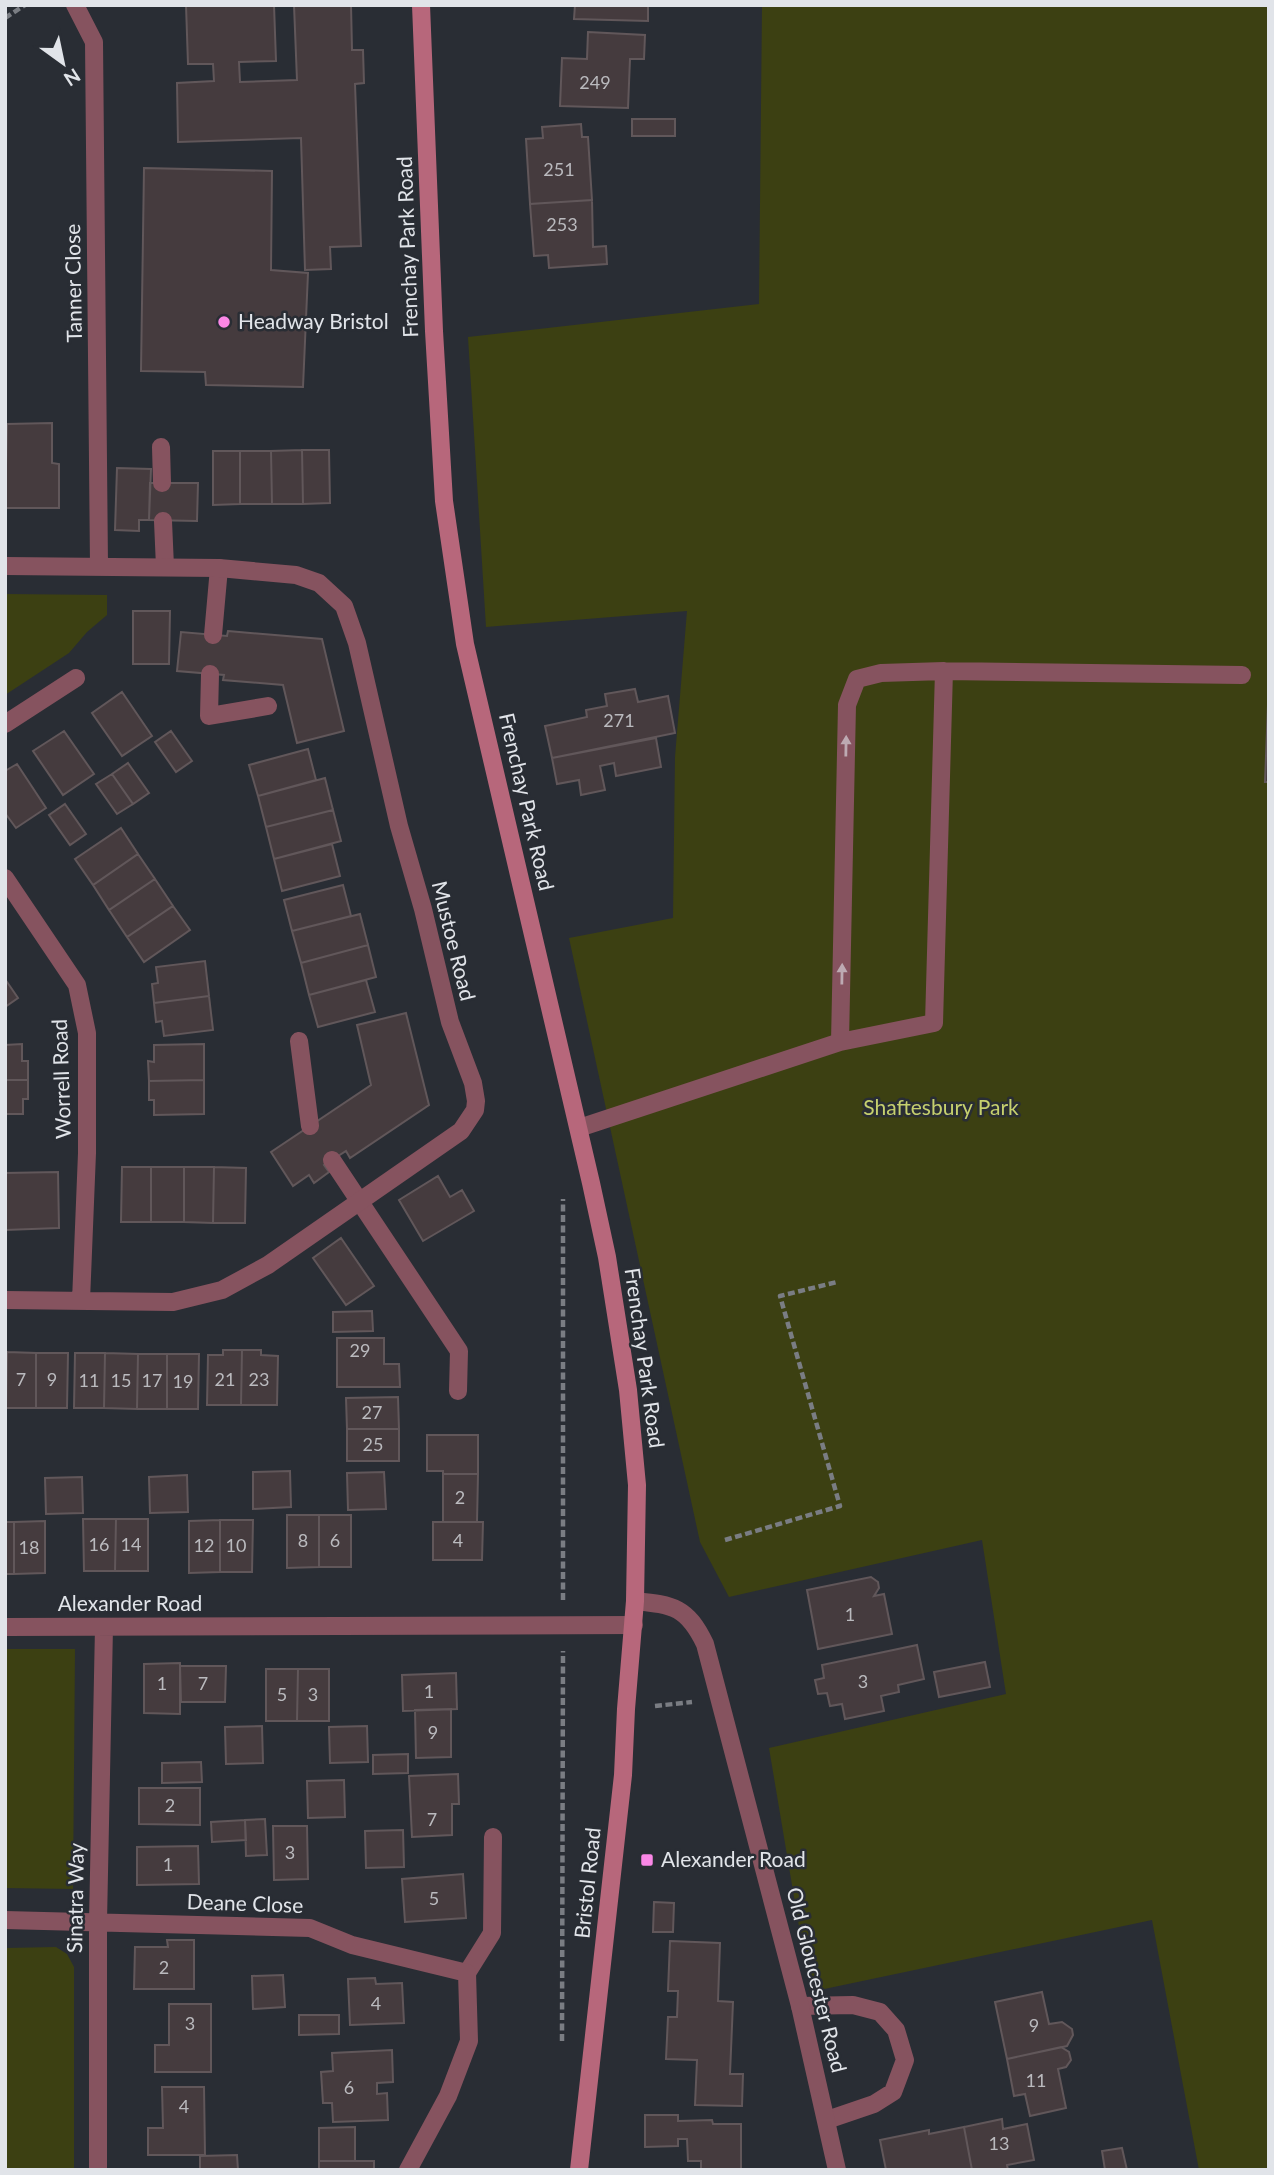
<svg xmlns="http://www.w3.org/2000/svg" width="1274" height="2175" font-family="Lato,sans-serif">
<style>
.green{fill:#3c4012}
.building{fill:#453b3e;stroke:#61575a;stroke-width:2}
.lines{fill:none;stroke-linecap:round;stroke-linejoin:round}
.path{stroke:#7a7d83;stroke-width:4.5;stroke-dasharray:7 3.5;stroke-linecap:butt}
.service{stroke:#86535f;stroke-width:18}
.minor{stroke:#86535f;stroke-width:18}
.secondary{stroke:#b7677b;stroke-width:18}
.oneway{fill:#bdaab2}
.poi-dot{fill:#fa87e6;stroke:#292d34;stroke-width:2.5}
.labels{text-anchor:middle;stroke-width:5;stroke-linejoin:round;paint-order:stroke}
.number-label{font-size:18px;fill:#bababe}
.street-label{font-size:21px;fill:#e1e4e9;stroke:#292d34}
.poi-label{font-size:21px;fill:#e1e4e9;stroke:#292d34;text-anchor:start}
.park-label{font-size:21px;fill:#c6d06e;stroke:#292d34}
</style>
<rect width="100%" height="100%" fill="#292d34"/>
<!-- green -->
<path class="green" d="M762 5H1269V2170H1199L1152 1920 810 1992 769 1748 1006 1694 982 1540 729 1597 700 1542 569 938 673 918 675 757 687 611 486 627 468 337 759 304Z
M5 594 107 595V615L87 632 69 653 5 695Z
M5 1649H75L73 1889 5 1888Z
M56 1947 67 1954 74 1967V2170H5V1948Z"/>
<!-- building -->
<path class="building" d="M186 5H274L276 61 239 62 240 82 297 80 294 5H351L352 50H363L364 83 355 84 361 246 330 247 331 269 305 270 301 138 178 142 177 83 214 81 213 64H188Z
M575 5H648V21L574 19Z
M588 32 645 35 644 59H630L628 108 560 106 562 58 587 59Z
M632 119H675V136H632Z
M581 124 582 137H588L592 200 530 204 526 139 543 138 542 127Z
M144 168 272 171 271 270 308 273 303 387 206 385 205 372 141 371Z
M592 200 593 247 606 246 607 264 549 268 548 255 534 256 530 204Z
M52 423V463L59 464V508H5L7 424Z
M302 450H329L330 503 303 504Z
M302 450 303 504H272L271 451Z
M213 451H240V504L213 505Z
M240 451H271L272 504H240Z
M117 468 151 469 149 520H139V531L115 530Z
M150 483H198L197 521 149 520Z
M133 611H170L169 664H133Z
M228 631 322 639 344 731 297 743 283 685 223 680 224 675 177 671 181 632 227 636Z
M1269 679V782H1265Z
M635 689 638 702 668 696 675 733 552 758 545 726 587 717 586 710 607 706 605 694Z
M122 692 152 736 122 756 92 713Z
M64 731 94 774 63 795 33 751Z
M171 731 192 761 176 772 155 742Z
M656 738 661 767 616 776 614 763 600 766 605 790 581 795 579 780 557 784 552 758Z
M308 749 316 780 258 796 249 765Z
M128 763 149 793 133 804 112 774Z
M17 764 46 808 16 828 5 813V771Z
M112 774 133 804 117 814 96 784Z
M325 778 333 810 266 827 258 796Z
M65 804 86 834 70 845 49 815Z
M333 810 341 841 274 859 266 827Z
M121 828 138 854 93 885 75 859Z
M332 844 340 876 282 891 274 859Z
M138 854 155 879 109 910 93 885Z
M155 879 173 906 127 937 109 910Z
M343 885 351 916 292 931 284 900Z
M173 906 190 930 144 962 127 937Z
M360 914 368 945 301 963 292 931Z
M368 945 376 977 309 995 301 963Z
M205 961 209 996 154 1003 152 984 158 983 156 967Z
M5 979 18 998 5 1007Z
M366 980 375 1012 318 1027 309 995Z
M209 996 213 1030 164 1036 162 1021 156 1022 154 1003Z
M406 1013 429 1105 350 1158 346 1151 332 1160 324 1165 329 1172 314 1183 309 1175 293 1186 271 1152 371 1085 357 1025Z
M22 1044V1061H28V1080H5V1045Z
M204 1044V1080L149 1081 148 1061 154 1062V1045Z
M5 1080H28V1099H23V1114H5Z
M204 1080V1114L154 1115V1100H149V1081Z
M122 1167H151V1222H121Z
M151 1167H184V1222H151Z
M184 1167H214L213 1223 184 1222Z
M214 1167 246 1168 245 1223H213Z
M58 1172 59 1228 5 1230V1173Z
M438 1176 450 1197 462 1190 474 1211 423 1241 399 1200Z
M341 1238 374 1286 346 1305 313 1258Z
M372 1311 373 1331 333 1332V1312Z
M337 1338H384V1364H399L400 1387H337Z
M223 1350H242L241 1405H207L208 1355H223Z
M242 1350H261V1355L278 1356 277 1405H241Z
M5 1352H7L6 1408 5 1407Z
M7 1352 36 1353V1408H6Z
M36 1353H68L67 1408H36Z
M75 1353H105L104 1408H74Z
M105 1353 138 1354 137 1409 104 1408Z
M138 1354H167V1409H137Z
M167 1354H199L198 1409H167Z
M398 1397 399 1429H347L346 1398Z
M347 1429H399V1461H347Z
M427 1435H478V1474H443V1471H427Z
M290 1471 291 1507 253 1509V1472Z
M384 1472 386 1509 348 1510 347 1473Z
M443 1474H478L477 1522H443Z
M187 1475 188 1512 150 1513 149 1477Z
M82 1477 83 1513 46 1514 45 1478Z
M287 1515H319V1567L287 1568Z
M319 1515H351V1567H319Z
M83 1519H116L115 1571H84Z
M116 1519H148V1571H115Z
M220 1520V1572L189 1573V1521Z
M220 1520H253L252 1572H220Z
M45 1521V1573L14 1574V1522Z
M5 1522H14V1574H5Z
M433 1522H483L482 1560H433Z
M871 1577 878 1582 879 1588 874 1596 884 1594 892 1634 818 1649 807 1590Z
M917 1645 924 1679 898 1685 899 1692 881 1696 884 1711 845 1719 842 1704 830 1706 827 1693 818 1694 815 1680 824 1678 822 1665Z
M985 1662 990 1687 939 1697 934 1672Z
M180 1663V1714L144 1713V1664Z
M180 1666H226L225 1702H181Z
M266 1669H298L297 1721H266Z
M298 1669H329V1721H297Z
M456 1673 457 1709 403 1711 402 1675Z
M451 1709V1757L416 1758 415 1710Z
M262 1726 263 1763 226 1764 225 1727Z
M367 1726 368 1762 330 1763 329 1727Z
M408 1754V1773L373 1774V1755Z
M201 1762 202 1782 162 1783V1763Z
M458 1774 459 1804H452V1835L412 1837 409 1776Z
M344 1780 345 1817 308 1818 307 1781Z
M139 1788H200V1825L139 1824Z
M265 1819 267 1855 246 1856 245 1820Z
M245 1820 246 1840 212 1842 211 1822Z
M273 1826H307L308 1879 274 1880Z
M403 1830 404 1867 366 1868 365 1831Z
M198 1846 199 1884 137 1885V1847Z
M463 1874 466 1918 405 1922 402 1879Z
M654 1902 674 1903 673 1932H653Z
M167 1940H194V1989H134L135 1947H168Z
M670 1941 720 1943 718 2001 733 2002 730 2074H743L742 2106 695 2105 697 2060 666 2059 668 2017H677L678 1991H668Z
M283 1975 285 2007 253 2009 252 1976Z
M375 1978 376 1984 402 1983 404 2023 350 2025 348 1979Z
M1042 1992 1049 2024 1062 2022 1072 2029 1073 2035 1067 2046 1007 2059 995 2002Z
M169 2004H211V2072H155V2045H169Z
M299 2015H339V2034L299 2035Z
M1061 2047 1069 2052 1071 2060 1066 2067 1058 2069 1066 2108 1030 2116 1025 2094 1014 2096 1007 2059Z
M392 2050 393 2082 377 2083V2094L387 2093 388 2120 333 2122 332 2103H323L321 2072 333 2071 332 2053Z
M162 2087H204L205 2155H148V2128H163Z
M645 2115H678V2121L712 2120 713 2124H741V2170H701V2161H688L687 2139H678V2146L645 2147Z
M1002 2119 1003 2129 1027 2124 1034 2160 1007 2165 1008 2170H972L964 2127Z
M355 2127V2161H319V2128Z
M964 2127 972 2170H886L880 2140 929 2130V2134Z
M1122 2148 1127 2170H1105L1102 2151Z
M237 2155 238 2170H200V2156Z
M319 2161H374V2170H319Z"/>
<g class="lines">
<!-- path -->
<path class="path" d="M5 18 25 5
M725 1540 840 1506 780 1296 837 1282
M563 1600V1199
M655 1706 692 1702
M562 2041 563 1651"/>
<!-- service -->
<path class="service" d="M161 447 162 483
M163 521 165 567
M213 635 219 568
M210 674 209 716 268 706
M5 724 76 678
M299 1041 310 1126
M840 1042 847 705 857 679 881 673 944 671 1242 675
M579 1128 840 1042 934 1023 944 671
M332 1160 459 1351 458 1391
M467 1973 492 1933 493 1837
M800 2006 853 2005 880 2012 896 2030 905 2060 893 2092 874 2104 827 2120"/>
<!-- minor -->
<path class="minor" d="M75 5 94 42 99 566
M5 566 219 568 296 575 319 583 344 606 357 643 399 826 423 909 450 1022 473 1083 476 1101 475 1110 461 1131 268 1265 222 1290 173 1302 5 1300
M5 878 77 985 87 1033V1153L81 1301
M635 1601C674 1605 687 1607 705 1644L800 2006 837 2170
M5 1627 634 1625
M5 1920 310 1928 352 1945 467 1973 469 2041 448 2096 408 2170
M98 2170V1922L104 1627"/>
<!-- secondary -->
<path class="secondary" d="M421 5 434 331 444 501 465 644 591 1183 607 1257 628 1390 637 1485 635 1601 626 1709 623 1775 579 2170"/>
</g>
<!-- one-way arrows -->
<defs><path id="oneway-solid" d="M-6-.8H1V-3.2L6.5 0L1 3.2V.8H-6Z" transform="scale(1.75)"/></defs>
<g class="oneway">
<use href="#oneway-solid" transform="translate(846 746) rotate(-89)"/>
<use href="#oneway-solid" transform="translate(842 974) rotate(-89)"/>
</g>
<!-- markers -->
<g class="poi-dot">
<circle cx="224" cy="322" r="7"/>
<rect x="640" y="1853" width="14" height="14" rx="3.5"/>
</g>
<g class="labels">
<!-- number labels -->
<g class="number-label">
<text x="595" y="89">249</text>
<text x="559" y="176">251</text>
<text x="562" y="231">253</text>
<text x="619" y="727">271</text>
<text x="360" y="1357">29</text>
<text x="21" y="1386">7</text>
<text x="52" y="1386">9</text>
<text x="225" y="1386">21</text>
<text x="259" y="1386">23</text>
<text x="89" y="1387">11</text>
<text x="121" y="1387">15</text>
<text x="152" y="1387">17</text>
<text x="183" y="1388">19</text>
<text x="372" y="1419">27</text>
<text x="373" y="1451">25</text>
<text x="460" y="1504">2</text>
<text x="303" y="1547">8</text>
<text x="335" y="1547">6</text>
<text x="458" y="1547">4</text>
<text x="99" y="1551">16</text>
<text x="131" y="1551">14</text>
<text x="204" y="1552">12</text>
<text x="236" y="1552">10</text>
<text x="29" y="1554">18</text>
<text x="850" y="1621">1</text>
<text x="863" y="1688">3</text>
<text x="162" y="1690">1</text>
<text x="203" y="1690">7</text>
<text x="429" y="1698">1</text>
<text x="282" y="1701">5</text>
<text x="313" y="1701">3</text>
<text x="433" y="1739">9</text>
<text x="170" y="1812">2</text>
<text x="432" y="1826">7</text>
<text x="290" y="1859">3</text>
<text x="168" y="1871">1</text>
<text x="434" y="1905">5</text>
<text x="164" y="1974">2</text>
<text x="376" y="2010">4</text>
<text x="190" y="2030">3</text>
<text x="1034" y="2032">9</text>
<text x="1036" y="2087">11</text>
<text x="349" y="2094">6</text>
<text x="184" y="2113">4</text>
<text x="999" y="2150">13</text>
</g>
<!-- street labels -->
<g class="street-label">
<text transform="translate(408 247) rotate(-92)" y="7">Frenchay Park Road</text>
<text transform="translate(74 283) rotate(-91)" y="7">Tanner Close</text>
<text transform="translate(526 802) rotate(77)" y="7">Frenchay Park Road</text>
<text transform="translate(453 941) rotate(76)" y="7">Mustoe Road</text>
<text transform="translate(62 1079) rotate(-92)" y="7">Worrell Road</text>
<text transform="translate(644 1358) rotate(82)" y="7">Frenchay Park Road</text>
<text x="130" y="1611">Alexander Road</text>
<text transform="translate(588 1883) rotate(-84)" y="7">Bristol Road</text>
<text transform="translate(76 1898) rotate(-89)" y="7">Sinatra Way</text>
<text transform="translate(245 1904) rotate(2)" y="7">Deane Close</text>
<text transform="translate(816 1980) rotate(76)" y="7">Old Gloucester Road</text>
</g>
<!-- poi labels -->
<g class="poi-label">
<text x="238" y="329">Headway Bristol</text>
<text x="661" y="1867">Alexander Road</text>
</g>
<!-- park labels -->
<g class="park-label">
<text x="941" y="1115">Shaftesbury Park</text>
</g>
</g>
<!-- border -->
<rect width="1274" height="2175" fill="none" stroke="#e1e4e9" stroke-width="14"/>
<!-- north arrow -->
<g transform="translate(63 63) rotate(147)" stroke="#292d34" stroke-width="5" paint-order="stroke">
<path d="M0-5L12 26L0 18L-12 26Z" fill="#e1e4e9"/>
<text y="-10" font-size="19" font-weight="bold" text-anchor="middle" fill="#e1e4e9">N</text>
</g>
</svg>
